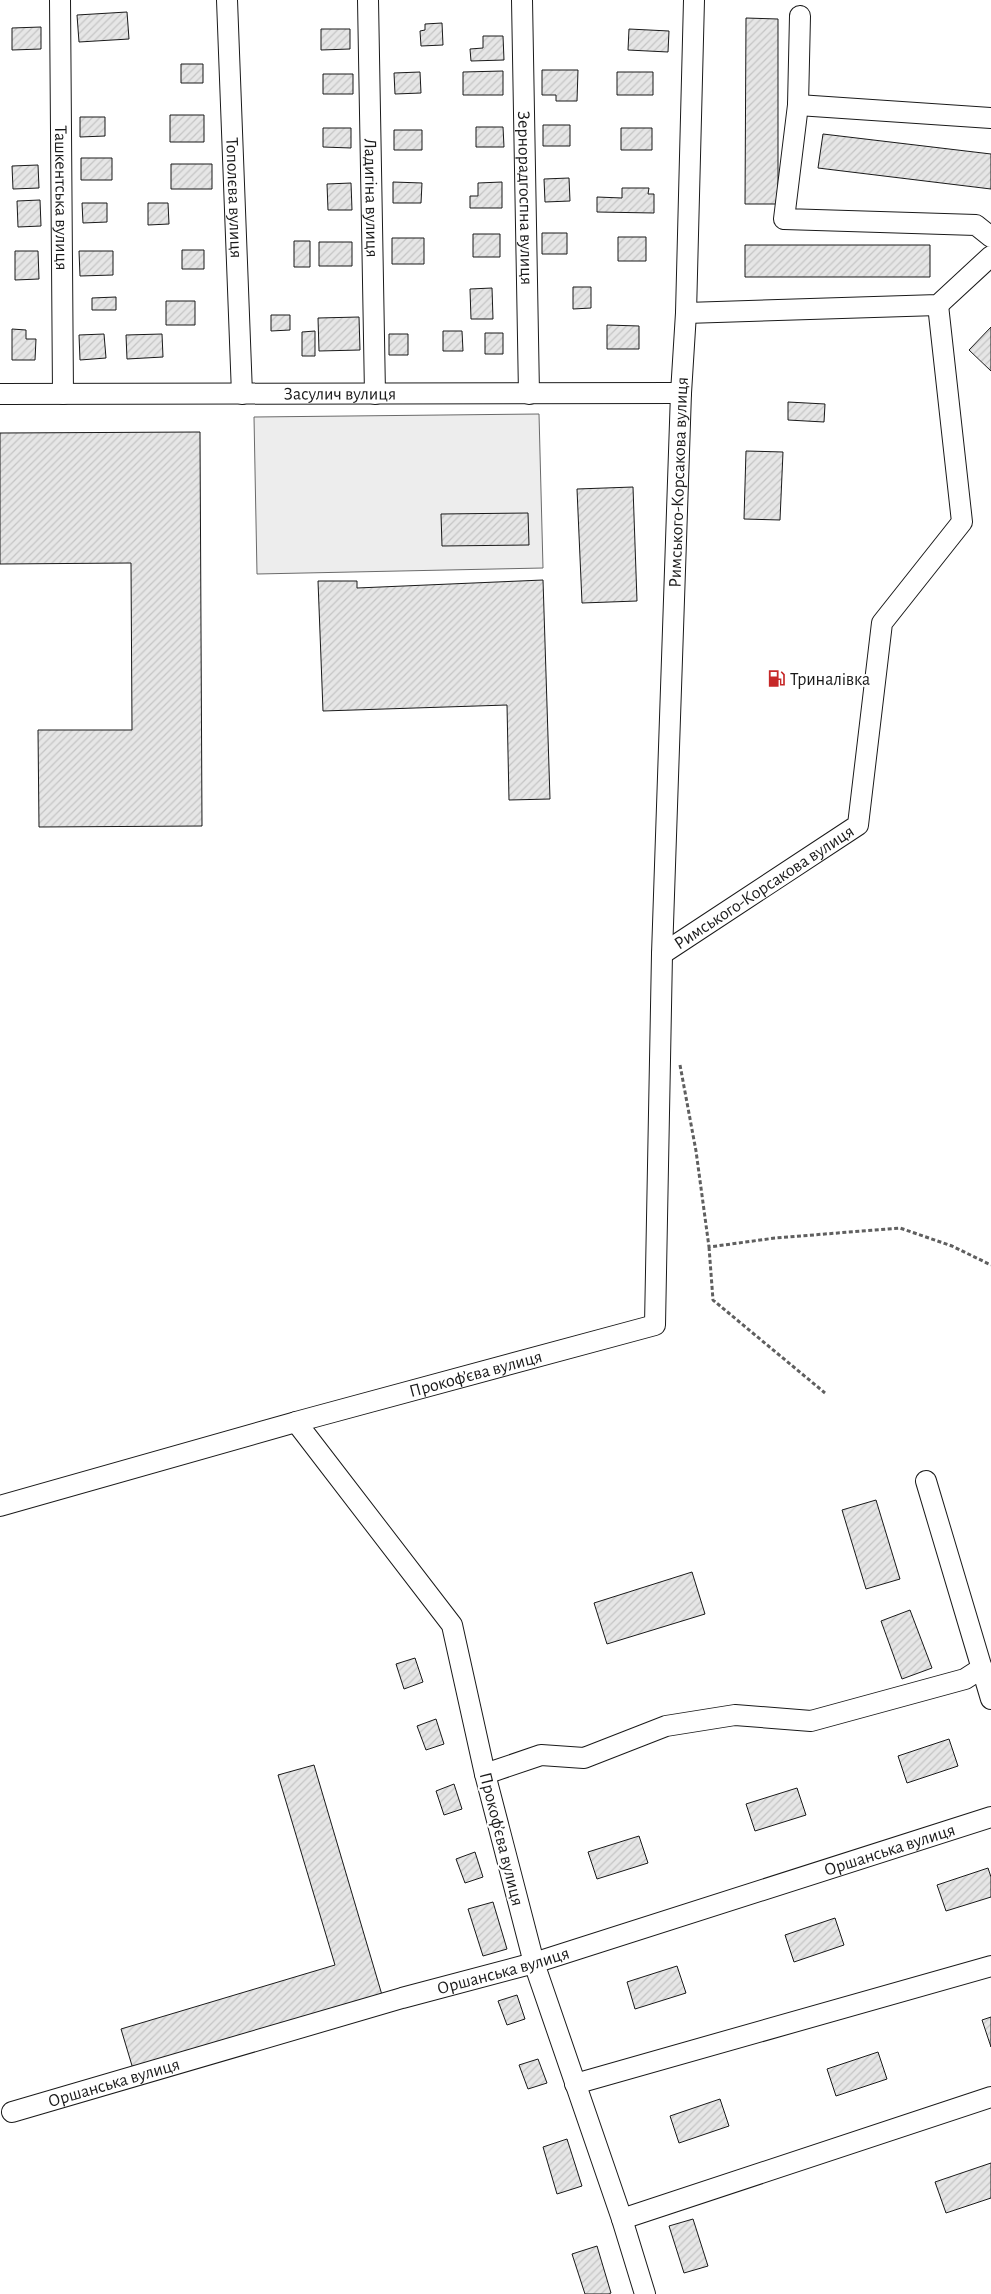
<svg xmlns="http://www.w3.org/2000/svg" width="991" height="2294" font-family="'Alegreya Sans',sans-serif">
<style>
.parking{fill:#ededed;stroke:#6a6a6a}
.building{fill:url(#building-hatch);stroke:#1a1a1a}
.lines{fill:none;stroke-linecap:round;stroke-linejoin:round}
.minor-casing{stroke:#1a1a1a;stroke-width:22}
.path{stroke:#5f5f5f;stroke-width:3;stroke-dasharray:4 2.5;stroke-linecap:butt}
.minor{stroke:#fff;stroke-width:20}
.labels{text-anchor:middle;stroke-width:4;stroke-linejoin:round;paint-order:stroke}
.street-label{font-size:18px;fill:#1a1a1a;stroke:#fff}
.poi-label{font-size:18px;fill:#1a1a1a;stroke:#fff;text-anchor:start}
</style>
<defs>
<pattern id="building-hatch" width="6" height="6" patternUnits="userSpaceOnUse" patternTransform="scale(1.25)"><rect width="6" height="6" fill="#e6e6e6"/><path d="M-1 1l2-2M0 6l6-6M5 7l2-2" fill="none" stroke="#c5c5c5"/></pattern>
</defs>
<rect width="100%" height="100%" fill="#fff"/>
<!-- parking -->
<path class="parking" d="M539 414 543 568 257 574 254 417Z"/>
<!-- building -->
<path class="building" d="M127 12 129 39 79 42 77 15Z
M746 18 778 19V204H745Z
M442 23 443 45 421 46 420 31 425 30V24Z
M41 27V49L12 50V28Z
M321 29H350V49L321 50Z
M629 29 669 31 668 52 628 50Z
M483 36H503L504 60 471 61 470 49 483 48Z
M181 64H203V83H181Z
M542 70H578L577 101H556V95H542Z
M503 71V95H463V72Z
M420 72 421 93 395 94 394 73Z
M617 72H653V95H617Z
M323 74H353V94H323Z
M170 115H204V142H170Z
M80 117H105V136L80 137Z
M543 125H570V146H543Z
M476 127H503L504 147H476Z
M323 128H351V148L323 147Z
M621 128H652V150H621Z
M394 130H422V150H394Z
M823 134 991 154V189L818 168Z
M81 158H112V180H81Z
M171 164H212V189H171Z
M38 165 39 188 13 189 12 166Z
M569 178 570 201 545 202 544 179Z
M393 182 422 183 421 203H393Z
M502 182V208H470V196H478V183Z
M351 183 352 210H328L327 184Z
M622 188H649L648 194H654V213L597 212V197L622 198Z
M40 200 41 226 18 227 17 201Z
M82 203H107V222L83 223Z
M148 203H168L169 224 148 225Z
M542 233H567V254H542Z
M473 234H500V257H473Z
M618 237H646V261H618Z
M392 238H424V264H392Z
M294 241H310V267H294Z
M319 242H352V266H319Z
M745 245H930V277H745Z
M182 250H204V269H182Z
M15 251H38L39 279 15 280Z
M79 251H113V275L80 276Z
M573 287H591V308L573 309Z
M492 288 493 319H471L470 289Z
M116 297V310H92V298Z
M166 301H195V325H166Z
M271 315H290V330L271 331Z
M359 317 360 350 319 351 318 318Z
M607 325 639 326V349H607Z
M991 327V371L969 350Z
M12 329 26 330V339H36L35 360H12Z
M315 331V356H302V332Z
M443 331H462L463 351H443Z
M485 333H503V354H485Z
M104 334 106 358 80 360 79 335Z
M162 334 163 357 127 359 126 335Z
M389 334H408V355H389Z
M788 402 825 404 824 422 788 420Z
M200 432 202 826 39 827 38 730H132L131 563 0 564V433Z
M746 451 783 452 780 520 744 519Z
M633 487 637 601 582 603 577 489Z
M528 513 529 545 442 546 441 514Z
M543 580 550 799 509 800 507 705 323 711 318 581H357V588Z
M876 1500 900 1579 866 1589 842 1510Z
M692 1572 705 1614 607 1644 594 1603Z
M910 1610 932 1668 902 1679 881 1621Z
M415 1658 423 1682 404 1689 396 1664Z
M436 1719 444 1744 426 1750 417 1726Z
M949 1739 958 1766 907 1783 898 1756Z
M314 1765 382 1995 133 2069 121 2029 335 1965 278 1775Z
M454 1784 462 1809 444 1815 436 1791Z
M797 1788 806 1815 755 1831 746 1804Z
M639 1836 648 1863 597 1879 588 1852Z
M475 1852 483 1877 465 1883 456 1859Z
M988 1868 991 1877V1897L946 1911 937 1885Z
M493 1902 507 1949 483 1956 468 1909Z
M835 1918 844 1945 794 1962 785 1935Z
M677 1966 686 1993 635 2009 627 1982Z
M517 1995 525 2019 507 2025 498 2001Z
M991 2017V2047L982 2020Z
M878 2052 887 2079 836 2096 827 2069Z
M538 2059 547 2083 528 2089 519 2065Z
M720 2099 729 2126 679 2143 670 2116Z
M567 2139 582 2186 557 2194 543 2147Z
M991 2163V2198L946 2213 935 2182Z
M693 2219 708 2266 684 2273 669 2226Z
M597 2246 611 2293 609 2294H585L572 2254Z"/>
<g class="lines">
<defs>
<g id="minor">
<path id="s1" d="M60 0 63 394"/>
<path id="s2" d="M227 0 242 394"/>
<path id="s3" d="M368 0 375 394"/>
<path id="s4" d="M522 0 529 394"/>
<path d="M800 16 798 105 784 219 976 225 991 237"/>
<path d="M798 105 991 118"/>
<path d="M686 313 938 305 991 256"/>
<path id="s5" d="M0 394 681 393"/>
<path id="s6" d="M662 954 858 825 882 623 962 522 938 305"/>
<path d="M926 1481 991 1699"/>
<path d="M0 1506 296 1422"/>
<path d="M485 1774 541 1755 584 1758 666 1726 735 1715 811 1721 965 1679 982 1668"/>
<path d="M575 2084 991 1966"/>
<path id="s7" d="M12 2112 402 1998 534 1963 991 1817"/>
<path d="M622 2219 991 2097"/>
<path id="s8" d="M645 2294 622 2219 534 1963 485 1774 452 1625 296 1422 655 1325 662 954 681 393 686 313 694 0"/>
</g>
</defs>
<!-- minor casing -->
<use href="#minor" class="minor-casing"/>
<!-- path -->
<path class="path" d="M680 1065 696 1151 709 1247 775 1238 900 1228 952 1246 991 1265
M709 1247 713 1300 825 1393"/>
<!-- minor -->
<use href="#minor" class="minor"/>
</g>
<!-- icons -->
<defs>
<symbol id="fuel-bare" viewBox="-9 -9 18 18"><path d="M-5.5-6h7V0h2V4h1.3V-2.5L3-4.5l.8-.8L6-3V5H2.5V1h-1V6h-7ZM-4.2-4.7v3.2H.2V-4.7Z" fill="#c62828" stroke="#fff" stroke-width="2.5" paint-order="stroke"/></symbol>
</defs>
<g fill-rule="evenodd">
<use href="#fuel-bare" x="764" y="666" width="25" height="25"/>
</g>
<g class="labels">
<!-- street labels -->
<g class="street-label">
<text dy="6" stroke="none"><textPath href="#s1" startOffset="198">Ташкентська вулиця</textPath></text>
<text dy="6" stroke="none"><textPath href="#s2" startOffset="198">Тополєва вулиця</textPath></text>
<text dy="6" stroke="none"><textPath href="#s3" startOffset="198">Ладигіна вулиця</textPath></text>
<text dy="6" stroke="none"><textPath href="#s4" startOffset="198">Зернорадгоспна вулиця</textPath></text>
<text dy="6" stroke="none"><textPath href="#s5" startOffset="340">Засулич вулиця</textPath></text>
<text dy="6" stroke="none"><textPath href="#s8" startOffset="2168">Римського-Корсакова вулиця</textPath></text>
<text dy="6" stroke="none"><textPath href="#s6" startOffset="122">Римського-Корсакова вулиця</textPath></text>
<text dy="6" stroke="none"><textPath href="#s8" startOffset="1139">Прокоф’єва вулиця</textPath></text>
<text transform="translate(502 1839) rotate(76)" y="6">Прокоф’єва вулиця</text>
<text dy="6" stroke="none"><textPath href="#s7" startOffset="916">Оршанська вулиця</textPath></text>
<text dy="6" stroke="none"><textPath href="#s7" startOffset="511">Оршанська вулиця</textPath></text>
<text dy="6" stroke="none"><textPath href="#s7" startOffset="106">Оршанська вулиця</textPath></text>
</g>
<!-- poi labels -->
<g class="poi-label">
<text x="790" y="685">Триналівка</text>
</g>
</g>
</svg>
